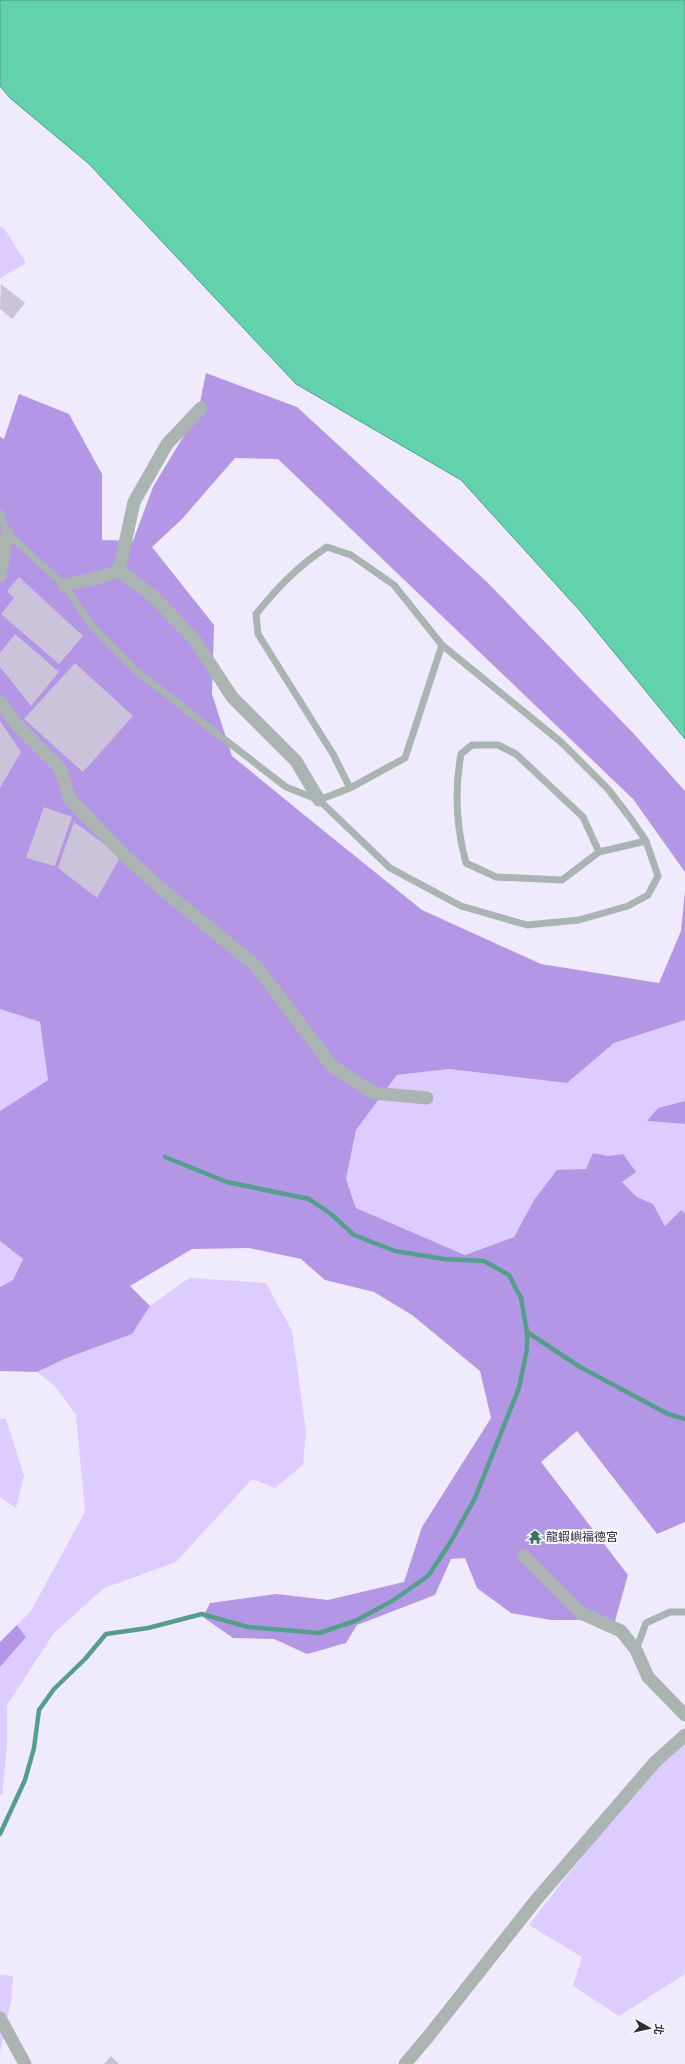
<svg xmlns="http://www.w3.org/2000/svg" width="685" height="2064" font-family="'PT Serif','Noto Sans TC',serif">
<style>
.green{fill:#dcf}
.forest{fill:#b397e6}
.water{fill:#61d1ae;stroke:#52a089}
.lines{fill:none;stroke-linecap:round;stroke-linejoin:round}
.stream{stroke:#52a089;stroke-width:4.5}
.building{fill:#cac3d9}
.lane{stroke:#aab5b1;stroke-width:7}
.street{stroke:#aab5b1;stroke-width:13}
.labels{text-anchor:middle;stroke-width:4;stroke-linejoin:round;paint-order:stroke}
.poi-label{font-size:12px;fill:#2f2c34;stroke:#fcfaff;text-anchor:start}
</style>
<rect width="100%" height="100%" fill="#f0eafd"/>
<!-- green -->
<path class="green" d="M0 226 4 228 26 263 0 278Z
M0 1009 40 1022 48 1080 0 1111Z
M685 1020V1101L658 1108 648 1121 685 1124V1213L681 1210 665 1226 653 1204 637 1197 622 1182 623 1154 608 1156 593 1153 587 1169 557 1171 534 1200 514 1237 465 1255 356 1208 346 1179 356 1130 397 1075 449 1069 567 1083 614 1043Z
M0 1241 23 1259 13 1280 0 1287Z
M189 1278 266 1283 292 1331 306 1431 303 1465 275 1488 252 1479 176 1562 104 1588 54 1633 7 1705V1746L2 1795 0 1794V1667L25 1637 17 1625 31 1611 85 1512 76 1415 55 1386 37 1372 64 1359 132 1334 150 1306Z
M0 1419H6L24 1476 16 1508 0 1497Z
M685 1735V1974L619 2016 573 1986 582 1957 529 1925 638 1784Z
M0 1975 13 1976 11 2002 0 2052Z"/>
<!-- forest -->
<path class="forest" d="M206 373 297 407 487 582 634 734 685 791V872L633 799 278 459 235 458 182 519 152 547 214 625 212 694 232 756 314 823 422 910 541 964 659 983 681 931 685 891V1020L614 1043 567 1083 449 1069 397 1075 356 1130 346 1179 356 1208 465 1255 514 1237 534 1200 557 1170 586 1169 593 1153 608 1156 623 1154 636 1172 622 1182 637 1197 653 1204 665 1226 681 1210 685 1213V1522L657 1534 577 1431 541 1462 628 1575 613 1628 580 1620H551L511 1613 477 1588 465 1558 451 1559 435 1595 357 1625 346 1643 307 1654 274 1639 233 1638 203 1617 210 1603 276 1594 328 1600 404 1582 422 1527 491 1418 480 1371 412 1315 374 1292 325 1280 301 1259 249 1248 192 1249 130 1286 150 1306 132 1334 64 1359 37 1372 0 1371V1287L13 1280 23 1259 0 1241V1111L48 1080 40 1022 0 1009V437L4 439 19 394 69 414 102 474V540L133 541 153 487 198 412Z
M685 1101V1124L647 1121 658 1108Z
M17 1625 26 1637 0 1667V1642Z"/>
<!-- water -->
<path class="water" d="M0 0H685V739L581 612 461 480 296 384 89 164 10 98 0 86Z"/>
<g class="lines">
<!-- stream -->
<path class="stream" d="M165 1157 227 1182 309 1199 331 1214 354 1235 395 1251 444 1259 484 1261 509 1275 521 1298 527 1332 580 1367 668 1414 685 1419
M0 1834 25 1780 34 1748 39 1710 54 1689 85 1659 106 1634 148 1628 202 1614 248 1627 319 1633 355 1621 392 1601 428 1576 450 1543 475 1498 519 1388 527 1349V1332"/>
</g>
<!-- building -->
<path class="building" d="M1 284 25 303 12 319 0 309Z
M19 577 83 636 59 664 1 614 14 598 7 591Z
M15 634 59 672 31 706 0 667V653Z
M75 663 133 716 83 772 24 719Z
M0 721 21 752 0 788Z
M44 807 72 817 55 866 26 858Z
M74 822 121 856 97 898 58 868Z
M111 2056 119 2064H104Z"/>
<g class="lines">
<!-- lane -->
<path class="lane" d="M0 513 7 533 64 585 92 626 135 670 286 787 319 800 390 868 461 906 527 925 579 920 628 906 648 895 658 876 646 841 631 819 608 789 561 742 442 645 394 585 351 555 327 547C298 566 278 587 256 614L258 634 333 754 350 788 319 800
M350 788 405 758 442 645
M599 852 562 880 496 877 466 863C456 826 454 792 461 754L472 745H498L516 754 583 817 599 852 646 841
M636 1650 646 1623 670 1612H685"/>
<!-- street -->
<path class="street" d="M119 571 153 596 194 639 232 697 296 761 319 800
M0 576 7 533
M64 585 93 579 119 571 134 502 167 444 201 408
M0 702 18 726 60 768 70 799 125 856 164 891 256 966 332 1066 373 1093 427 1098
M523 1555 581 1613 621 1631 636 1650 648 1677 685 1715
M0 2018 25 2064
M405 2064 427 2038 536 1900 655 1762 685 1735"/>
</g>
<!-- icons -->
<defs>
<symbol id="temple-bare" viewBox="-9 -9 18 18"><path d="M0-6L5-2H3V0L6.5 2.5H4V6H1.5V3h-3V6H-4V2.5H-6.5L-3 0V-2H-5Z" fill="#377561" stroke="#fcfaff" stroke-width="2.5" paint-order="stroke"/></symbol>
</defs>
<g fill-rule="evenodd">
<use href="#temple-bare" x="525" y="1527" width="20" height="20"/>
</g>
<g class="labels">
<!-- poi labels -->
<g class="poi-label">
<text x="546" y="1541">龍蝦嶼福德宮</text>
</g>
</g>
<!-- north arrow -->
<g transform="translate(649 2028) rotate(98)" stroke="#fcfaff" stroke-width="3" paint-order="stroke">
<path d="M0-3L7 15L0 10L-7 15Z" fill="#2f2c34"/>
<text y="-6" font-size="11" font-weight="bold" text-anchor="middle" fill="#2f2c34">北</text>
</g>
</svg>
